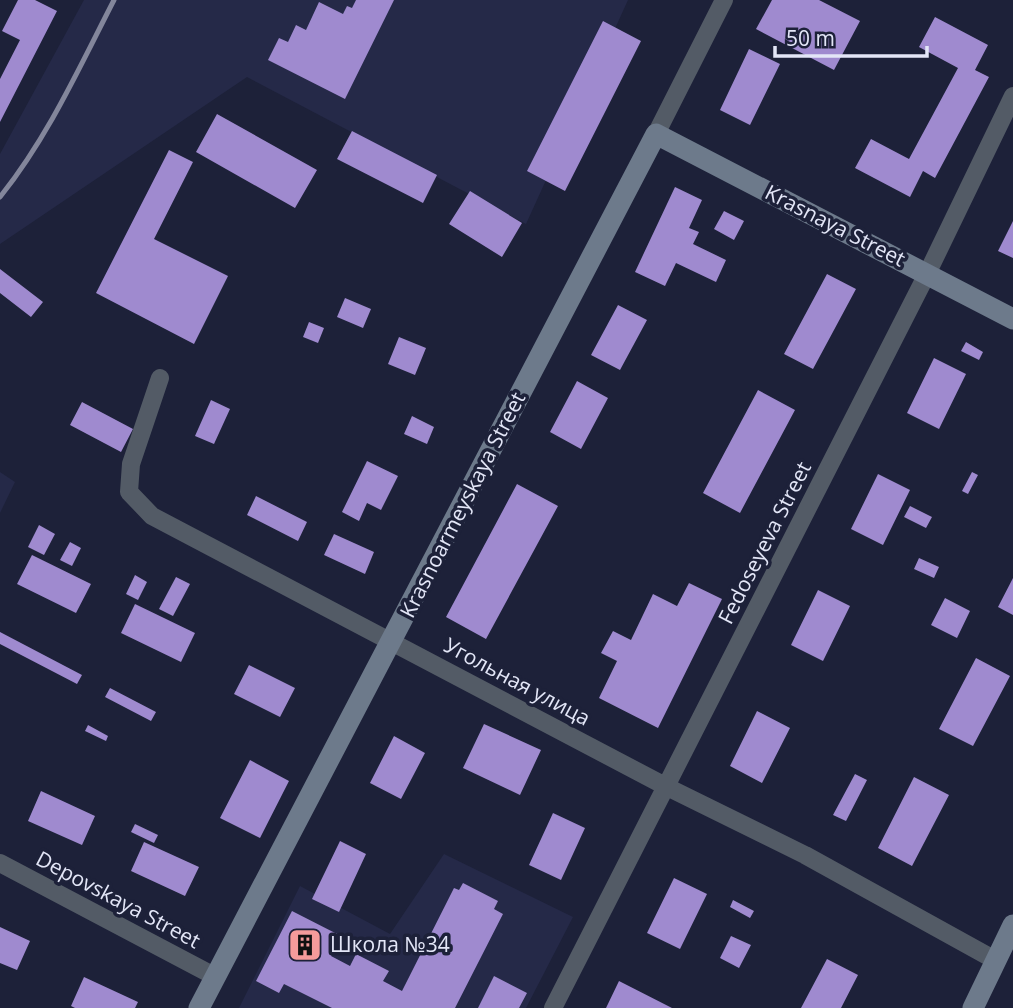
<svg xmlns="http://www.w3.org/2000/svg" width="1013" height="1008" font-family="'Open Sans',sans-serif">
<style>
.built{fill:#252948}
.building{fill:#9f8acf}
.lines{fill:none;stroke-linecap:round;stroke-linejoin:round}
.street{stroke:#535b66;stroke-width:18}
.secondary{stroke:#6d7a8b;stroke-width:21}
.rail{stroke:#83869b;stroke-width:5}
.labels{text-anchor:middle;stroke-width:7;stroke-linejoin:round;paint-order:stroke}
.street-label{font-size:21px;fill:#e3e6f7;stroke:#1d2139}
.poi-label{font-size:21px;fill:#e3e6f7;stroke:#1d2139;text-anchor:start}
</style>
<rect width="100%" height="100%" fill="#1d2139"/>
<!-- built -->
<path class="built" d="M84 0H628L526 224 247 77 0 244V154Z
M0 472 15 482 0 513Z
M444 854 573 917 526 1008H239L300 886 390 934Z"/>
<!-- building -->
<path class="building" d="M18 0H35L57 11 0 122V79L20 40 2 31Z
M356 0H394L345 99 268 60 279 38 288 42 296 25 306 30 319 2 343 14 347 6 352 8Z
M772 0H819L860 21 834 70 756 29Z
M935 17 988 45 975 70 989 77 935 178 923 171 910 197 855 168 871 139 909 159 958 68 919 47Z
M603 21 641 41 565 191 527 171Z
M749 49 780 64 750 125 720 110Z
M217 114 317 170 295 208 196 152Z
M352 131 437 175 423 203 337 159Z
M169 150 193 162 154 239 228 276 194 344 96 293Z
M675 187 702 200 689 228 699 232 693 244 726 260 716 282 676 263 665 286 635 272Z
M470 191 522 223 502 257 449 224Z
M724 211 744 221 734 240 714 229Z
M1013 221V258L998 251Z
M0 269 43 302 31 317 0 293Z
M827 274 856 289 813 369 784 354Z
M345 298 371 309 363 328 337 317Z
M618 305 647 320 620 370 591 355Z
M309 322 324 328 318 343 303 337Z
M399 337 426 348 415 375 388 364Z
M966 342 983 352 979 360 961 351Z
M934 358 966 374 939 429 907 413Z
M577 381 608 398 581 449 550 432Z
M758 390 795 410 740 513 703 493Z
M211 400 230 409 214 444 195 436Z
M82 402 133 429 121 452 70 425Z
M412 416 434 427 427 444 404 434Z
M367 461 398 476 381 510 367 503 359 521 342 512Z
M972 472 978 475 968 494 962 491Z
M878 474 910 490 883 545 851 529Z
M517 484 558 506 486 639 446 617Z
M256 496 307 522 298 541 247 515Z
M910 506 932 517 926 528 904 517Z
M39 525 55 534 44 555 28 547Z
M334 534 374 552 365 574 324 555Z
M70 542 81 548 72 566 60 560Z
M32 555 91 584 76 613 17 584Z
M919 558 939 567 934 578 914 569Z
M135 575 147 582 138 600 126 594Z
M176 577 190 584 173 616 159 609Z
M1013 578V615L998 607Z
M689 583 722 599 658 728 599 698 617 661 601 653 613 631 631 640 653 594 677 606Z
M818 590 850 606 823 661 791 645Z
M945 598 970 611 957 638 931 625Z
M135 604 195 633 181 662 121 633Z
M0 632 82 675 77 684 0 644Z
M976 658 1010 676 973 746 939 729Z
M249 665 295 688 280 717 234 694Z
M110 688 156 712 151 721 105 697Z
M757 711 790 728 762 783 730 766Z
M484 724 541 750 520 795 463 768Z
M88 725 108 736 106 741 85 731Z
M394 736 425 753 401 799 370 783Z
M250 760 289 781 260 838 220 818Z
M855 774 867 780 846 821 833 815Z
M914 777 949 795 912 866 878 848Z
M41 791 95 816 82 845 28 821Z
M553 813 585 828 561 880 529 865Z
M135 824 158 835 154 843 131 832Z
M340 841 366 854 339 912 312 899Z
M144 842 199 867 185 896 131 871Z
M674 878 707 894 680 949 647 933Z
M463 883 498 901 494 909 503 914 455 1008H332L284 984 279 993 256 981 292 911 341 936 331 956 350 966 356 954 389 971 383 981 402 991 454 888 459 890Z
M733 900 754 911 750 918 730 907Z
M0 927 30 941 17 970 0 963Z
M731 936 751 945 739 968 720 958Z
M827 959 858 975 841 1008H801Z
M494 976 527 993 519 1008H478Z
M84 977 138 1002 135 1008H75L71 1006Z
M619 981 672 1008H606Z"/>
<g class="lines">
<!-- street -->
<path class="street" d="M656 134 724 0
M160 378 131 464 129 492 152 516 667 787 805 855 995 960
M0 863 216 977
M553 1008 927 274 1013 96"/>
<!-- secondary -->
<path class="secondary" d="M199 1008 656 134 1013 319
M973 1008 1013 925"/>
<!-- rail -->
<path class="rail" d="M0 197C48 137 79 68 114 0"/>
</g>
<!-- icons -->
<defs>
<symbol id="building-square" viewBox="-11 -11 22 22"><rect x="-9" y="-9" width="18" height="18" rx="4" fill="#f59b9b" stroke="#1d2139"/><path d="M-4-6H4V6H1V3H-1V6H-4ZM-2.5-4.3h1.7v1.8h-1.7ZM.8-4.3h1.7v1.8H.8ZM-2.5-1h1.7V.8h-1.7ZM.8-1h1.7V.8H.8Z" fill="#111"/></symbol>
</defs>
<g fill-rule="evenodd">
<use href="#building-square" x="286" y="926" width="38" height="38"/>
</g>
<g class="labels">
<!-- street labels -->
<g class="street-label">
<text transform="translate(835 226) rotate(27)" y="7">Krasnaya Street</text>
<text transform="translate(463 505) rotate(-63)" y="7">Krasnoarmeyskaya Street</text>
<text transform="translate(765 543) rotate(-63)" y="7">Fedoseyeva Street</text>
<text transform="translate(517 682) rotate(28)" y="7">Угольная улица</text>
<text transform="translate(118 900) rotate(28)" y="7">Depovskaya Street</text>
</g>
<!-- poi labels -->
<g class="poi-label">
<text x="330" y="952">Школа №34</text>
</g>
</g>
<!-- scale -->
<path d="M775 46v10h152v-10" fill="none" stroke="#e3e6f7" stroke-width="3.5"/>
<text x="786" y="46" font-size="21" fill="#e3e6f7" stroke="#1d2139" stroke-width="5" paint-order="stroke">50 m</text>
</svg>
